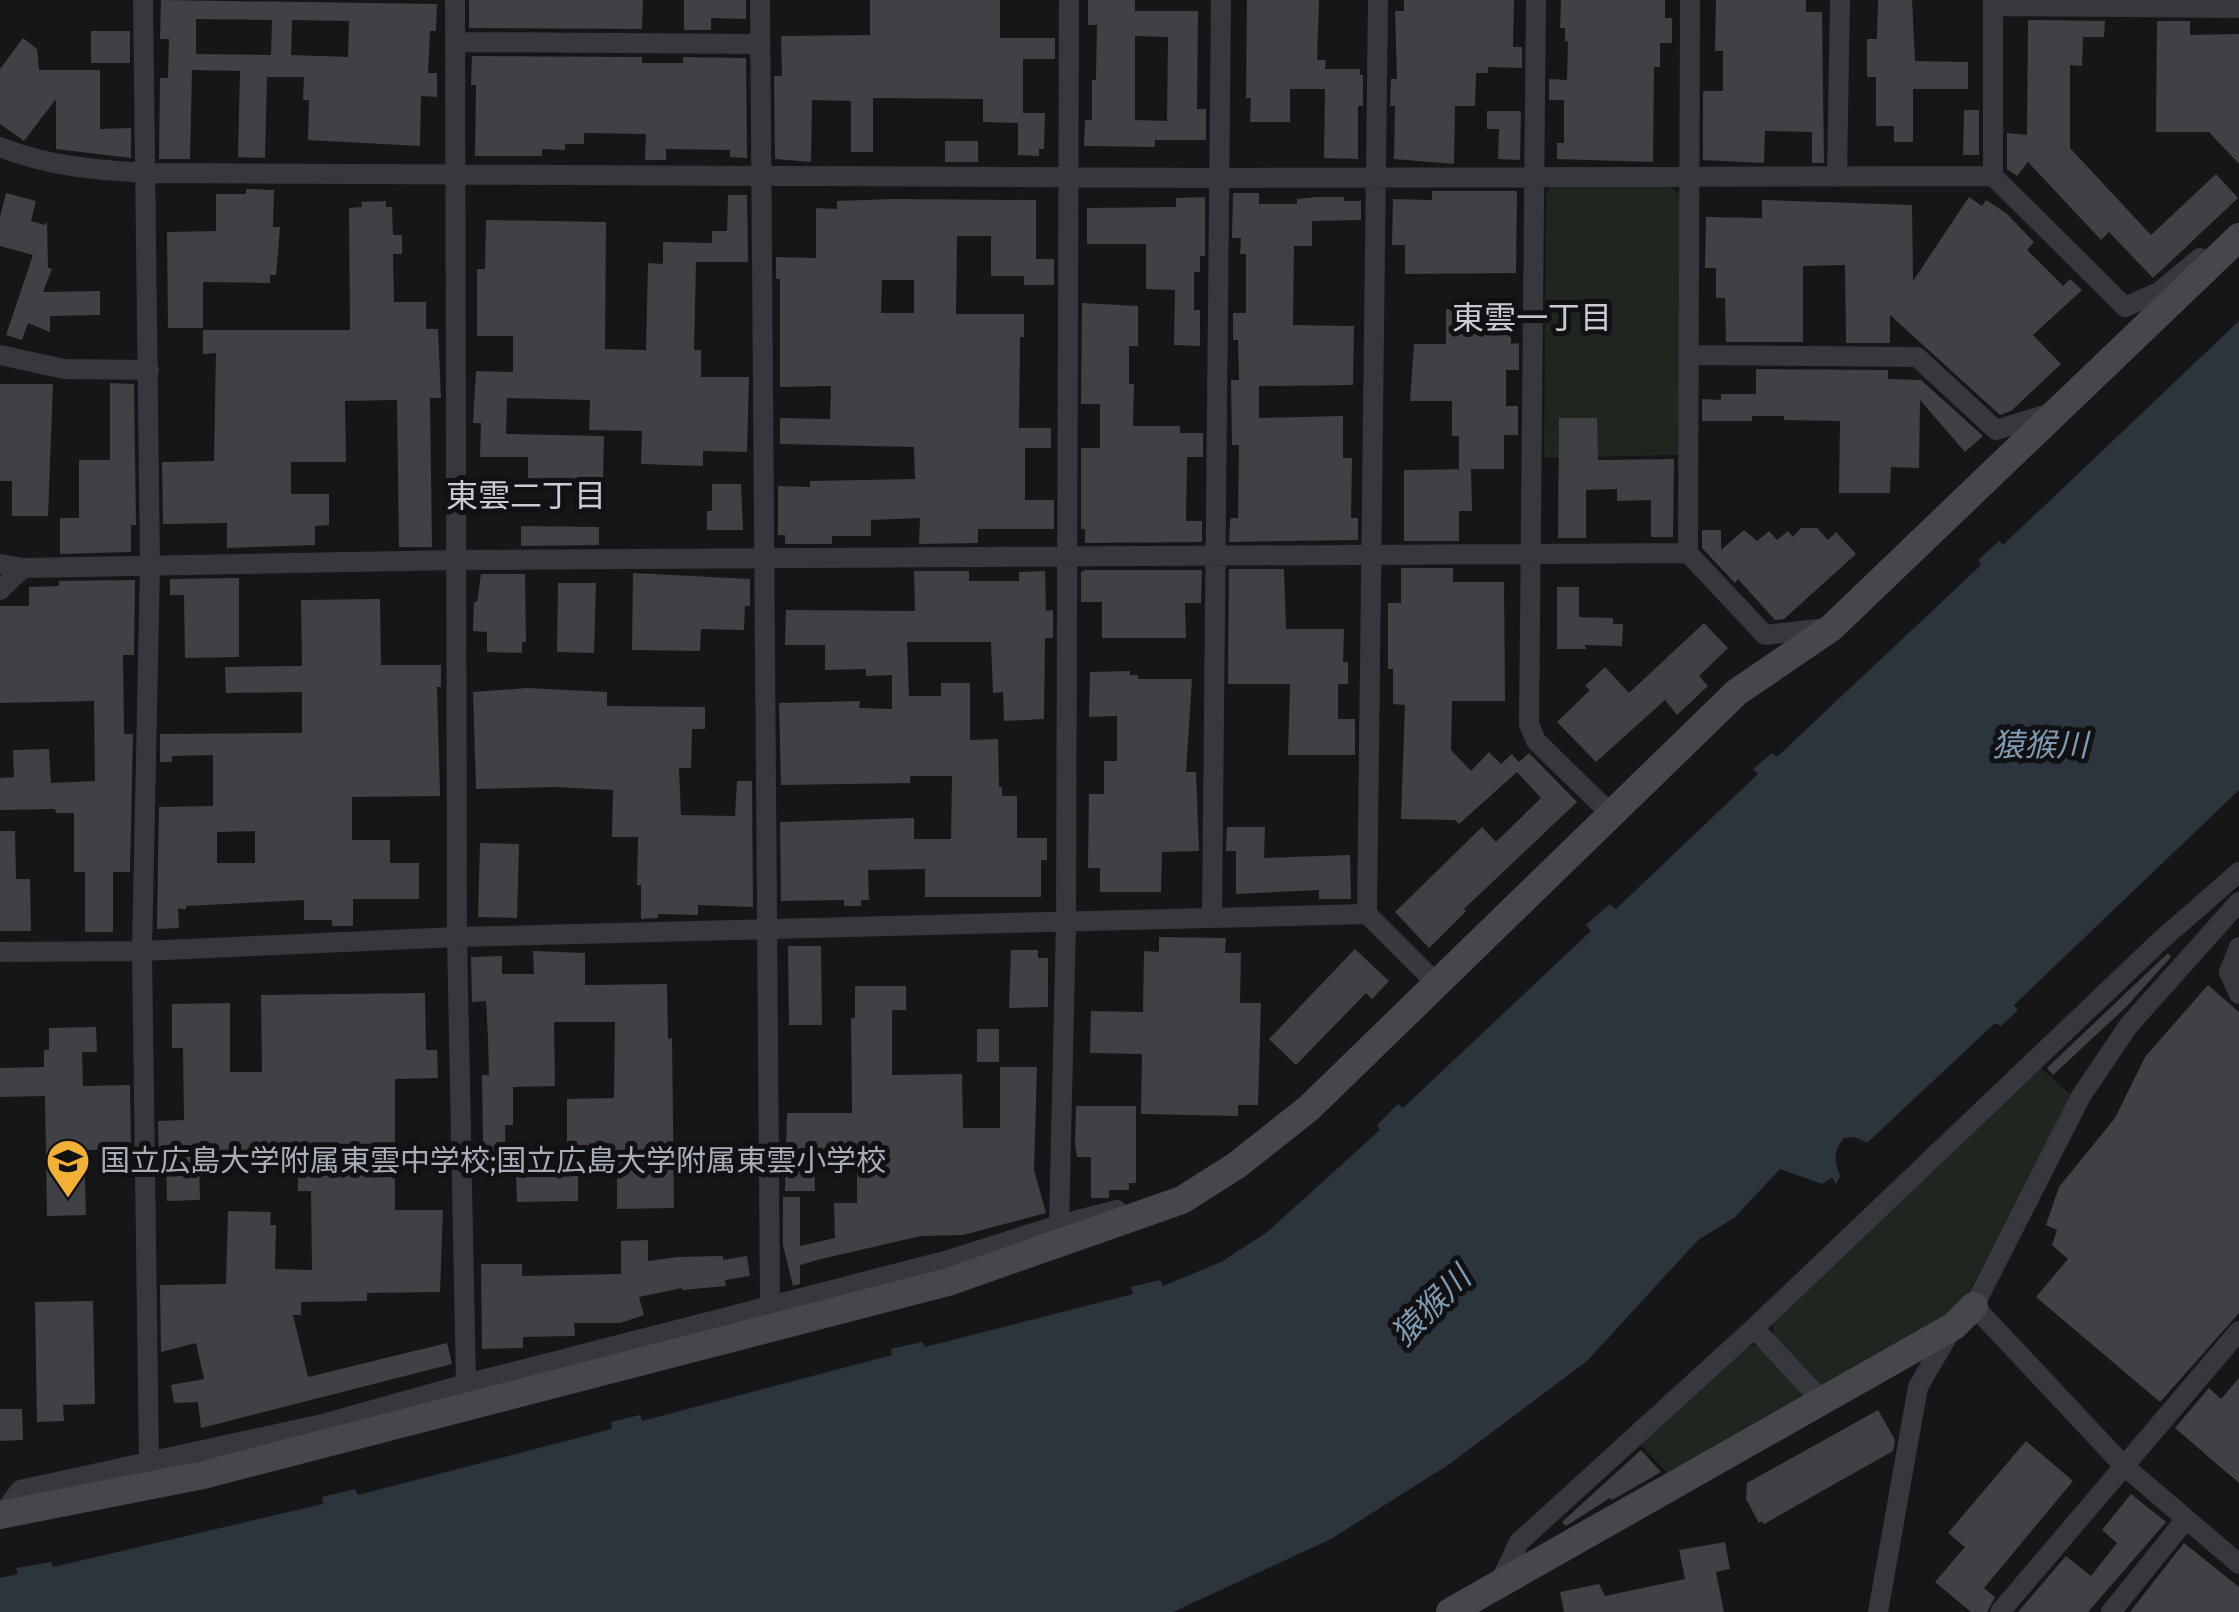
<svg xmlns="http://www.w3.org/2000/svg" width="2239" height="1612" font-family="'Fira Sans Condensed','Noto Sans JP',sans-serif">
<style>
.green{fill:#1e261f}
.water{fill:#2c353c}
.building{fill:#404145;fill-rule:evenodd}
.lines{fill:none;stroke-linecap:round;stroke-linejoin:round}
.street{stroke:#37383d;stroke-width:20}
.secondary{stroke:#45474d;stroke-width:28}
.labels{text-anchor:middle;stroke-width:10;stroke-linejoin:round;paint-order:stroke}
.poi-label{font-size:30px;fill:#a8adb8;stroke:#111113;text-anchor:start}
.neighbourhood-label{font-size:32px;fill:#c9ccd4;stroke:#111113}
.water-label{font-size:32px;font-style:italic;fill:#7f9bb3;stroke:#111113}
</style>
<rect width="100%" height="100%" fill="#161618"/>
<!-- green -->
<path class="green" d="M1552 186H1669L1680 194 1679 455 1544 458 1546 193Z
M2040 1067 2072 1096 1965 1299 1947 1319 1828 1387 1816 1385 1773 1337V1323Z
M1749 1345 1758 1347 1806 1395 1672 1478 1638 1442Z"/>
<!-- water -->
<path class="water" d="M2239 321V790L2014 1005 2018 1010 2001 1026 1995 1023 1867 1143 1855 1137 1844 1138C1833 1152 1834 1159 1840 1176L1836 1184 1832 1178 1822 1184 1780 1169 1734 1218 1698 1240 1587 1361 1448 1465 1331 1539 1173 1612H0V1578L18 1574 16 1568 51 1562 53 1567 323 1504 322 1497 355 1489 358 1495 612 1429 611 1422 640 1415 642 1421 892 1355 891 1349 922 1342 925 1347 1133 1294 1131 1287 1160 1280 1163 1286 1221 1262 1266 1233 1380 1130 1377 1125 1398 1104 1403 1108 1591 931 1586 925 1610 904 1616 909 1758 774 1753 769 1772 753 1777 757 1981 565 1978 560 1999 541 2003 545Z"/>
<!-- building -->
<path class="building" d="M161 0 437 4 436 31H430L428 73H437V97L421 96 420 146 308 140 309 100H303L304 77H267L265 158 238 157 240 71 192 70 190 159H159L160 78H168L169 39H160ZM196 19 272 20 271 55 196 54ZM292 20 349 21 348 57 291 55Z
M469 0H643L642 29 469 28Z
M684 0H746V19L711 18V30H684Z
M870 0H1000V38H1055V59H1023V113H1045L1044 149H1039V156L1018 155V123L983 122V99L873 98V152H851V101L812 100 811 162 775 159 774 76H782L781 36 870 35Z
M1088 0H1135V11H1198L1197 109H1206V140H1155V147L1084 146 1085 120H1092V80H1096L1097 25H1088ZM1135 36 1168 37 1167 121 1135 120Z
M1247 0H1319L1317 60H1326L1325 69H1360V75H1363V106H1358V159L1324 158 1325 89H1290V122H1250L1251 98H1246Z
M1404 0H1514L1513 47H1522V68L1488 67V73H1476L1475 106H1455L1454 164 1394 159 1395 106H1390L1391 79H1397L1395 11H1404Z
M1561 0H1665V18H1672V43H1660V67H1654L1653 162 1557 159V143H1564V100H1549V79L1567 80 1568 41 1565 42V28H1560Z
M1716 0H1806V12H1822L1824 163H1812V132L1765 131 1764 163 1703 160V91H1723V51H1715Z
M1878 0H1912L1915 61 1968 62V89H1913V142H1894V126H1876V77H1867V39H1877Z
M2028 20 2105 21 2104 37H2083L2082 66 2070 65V148L2151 235 2216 174 2238 198 2153 278 2109 232 2101 240 2028 162 2017 176 2007 169V133L2027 135Z
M2157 21H2190V35L2239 34V164L2209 132H2156Z
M91 31H130V63H91Z
M23 38 37 49 39 70H100V129L131 128V158L56 149V99L24 141 0 124V69Z
M472 56 642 57V63H683V57L746 58 747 158 730 157V150L666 149V160H645L646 134 584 133V144H565V150L542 149V156H475L476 85H471Z
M1964 110H1979V155H1963Z
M1487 111H1521L1520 160 1498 159 1499 129H1487Z
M945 141H978V162H945Z
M246 189 274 190 273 227H280L276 275H270V283L203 282V328H168L167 232 216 231V194H246Z
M1432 191H1517L1516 273 1405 274V245H1392L1393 199 1432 200Z
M6 193 36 201 31 221 44 225 47 222 48 268 52 269 43 292 100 291V315L50 316V332L28 323 22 340 6 335 33 255 0 246V217Z
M1233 193H1259V204H1297V199L1316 197H1344V201H1361V220L1312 221V246H1294L1293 325 1354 326 1353 385 1259 386V418L1343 416V458H1352L1351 518H1358V540L1229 542 1230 521 1231 518H1238L1239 445H1232L1231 380H1239L1238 340H1233V313H1246V254H1240L1241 238H1232Z
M728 195H747L748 262H696L694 350H701V377H749L747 452 703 451V466L641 464 642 431 589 430 590 400 507 398 506 434 604 436 603 479 528 478V457H480L481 423H473L476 371 513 372V336H477V269H485L486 220 606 222 605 349 646 350 648 263 663 264V242L712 243V231H727Z
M1205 197V256H1200V272H1194V310H1200V346L1174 345 1175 290 1146 289V244H1087V208L1176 207V198Z
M1969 197 1982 206 1986 200 2006 213 2034 242 2027 250 2063 286 2070 279 2082 290 2033 335 2061 364 2011 411 2000 415 1890 315V343H1846L1845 265 1803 266V342H1726L1725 298H1716V268H1705L1706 217 1762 218V200L1912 205 1913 281Z
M892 199 1036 200V259H1054V285H1024V276H991V236H957L956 314H1024V337H1020L1019 428H1051V448H1025V500H1054V529H978V543L919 544 920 518 871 520V536H832V544H785V535H778V486L810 487V481L915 479 914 447 780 444V418L830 419 831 386 780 387V279H776V257L816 258V208L837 209V201ZM882 280H914V313H881Z
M386 201V207H392L393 235H402V254H393L394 302H426V329H438L441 398H430L432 547H399L397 400 345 401 346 462H291V494H329V525L315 526V545L227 548V523L163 524 162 462 214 461 216 353 203 354V330H350L349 208 362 207 361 202Z
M1082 303 1138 306V346H1129V384H1134L1133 426H1180V433H1203V457H1187L1186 521H1202V542L1085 543V529H1081V448H1100V404H1081Z
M1446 309 1511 310V344L1519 343V370H1506V406H1518V435H1504V469H1459V436H1452V401H1410L1414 344H1446Z
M1756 369 1888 370V379L1921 380 1983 436 1965 452 1920 400 1919 468 1891 467 1890 493H1839L1840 421 1784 420V416H1752V421H1702V399L1721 400V394H1756Z
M110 383 134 384 136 525H131V552L60 554V518H79V460H110Z
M0 384H53L48 516H12V481H0Z
M1559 418H1597L1598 460 1674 459 1673 537H1651V500L1617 501V489L1586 490V538H1558Z
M1471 469 1472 511H1459V541H1404V470Z
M712 484H741L743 530H707V511H712Z
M521 526 599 527V545L521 546Z
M1801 528H1817L1828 540 1836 532 1856 554 1784 619 1775 620 1738 579 1735 583 1702 548V530H1721V550L1744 530 1757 541 1769 531 1777 540 1788 531 1793 537Z
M1401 568H1453V582H1504L1505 701H1452L1451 750 1471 771 1489 752 1501 764 1512 754 1519 762 1529 753 1577 802 1464 909 1466 911 1429 948 1395 912 1482 827 1496 842 1541 798 1517 772 1459 824 1455 820 1401 819 1405 705 1393 704V669H1388V603H1401Z
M1229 569H1284L1286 629H1344L1343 662H1348V684H1338V719H1355V755H1288L1290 684H1228Z
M1085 570H1202L1201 603H1185L1186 638H1102V602H1081V572Z
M914 571H969V581H1019V572L1045 571 1046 611 1053 610V638H1045L1044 719 1004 721 1003 692 993 693 991 642H907L909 696H941V683H970V740L998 739 999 787H1002V796H1017V838H1047V860H1041V897H925V869L868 870 869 900H861V906H844V900L781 901 780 822 914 818V839H951L952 776H910V783L781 785 779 703 860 701 859 708 892 709V675L866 676V669L825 670V645H785L786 610 915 611Z
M633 573 750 579V606H745L744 630 701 629 700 651 632 650Z
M481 574H525L526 642H522V653L487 652V632L473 631 474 602H477Z
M239 578V657L185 658 184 595H170V579Z
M135 580 134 655H123L124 734H133L130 872H113V932H85V872H74V813H56L55 809 0 810V778L14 777 13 750 49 749 51 783 95 781 94 701 0 703V606H29V587L59 586V581Z
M558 583H596L594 653 557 652Z
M1557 587H1579V617L1613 618V624H1623L1622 646 1584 645 1587 649H1557Z
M380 599 381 665H441V687H437L440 796 352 797V840H390V863H419V899H353V926H332V920H304V900L186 906V909H178L179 928 157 929 159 807 213 806V755L172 756V762H160V734L302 733V692L226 693 225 667 302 666 301 600ZM255 831V863H217V832Z
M1704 623 1728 648 1699 676 1708 686 1677 715 1665 700 1596 762 1557 722 1590 690 1585 686 1605 667 1629 693Z
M1130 671V675H1138V679H1192L1186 772H1196L1199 851 1162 852 1161 892H1100V868H1088L1089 794H1104V761H1117V716L1089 717 1090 672Z
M527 688 607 692V706L705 707V729H692L691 768H679L681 815 735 816 737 781H752L753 907 698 905V915L658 914V918L641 919V885H637L638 837H612L613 790 555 787 476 789 473 692Z
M1227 827H1265L1264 858 1350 855 1351 899H1319V890L1236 894V851H1226Z
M0 831H15L16 879H30L31 931H0Z
M480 843 519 844 517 918 478 917Z
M1159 937 1226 938 1225 953H1241L1240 1003H1261L1258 1105H1238V1116L1141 1114 1142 1054 1090 1053 1091 1011 1143 1012 1144 951 1159 952Z
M788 946H821L822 1025H789Z
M1355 949 1389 981 1372 999 1366 993 1296 1065 1269 1039Z
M1011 950H1038V958H1048V1007L1009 1008Z
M533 951 585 953V985L667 984 668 1039 672 1038 674 1208 617 1209V1154L567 1155V1099L614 1098 615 1022H554L555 1086 513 1087V1125H505L506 1170H476L475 1142H483L482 1075H489L488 1038 486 1001 472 1002 471 957 502 956V974H534Z
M2168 953 2171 957 2126 1007 2053 1075 2047 1068Z
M2208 985 2239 1012V1313L2160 1402 2036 1297 2068 1259 2052 1245 2057 1230 2046 1225 2059 1187 2115 1118 2145 1057Z
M855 986H906V1010H892V1075L962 1074 963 1128H1000V1067H1037L1034 1170 1046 1213 963 1235 921 1236 821 1259 800 1265V1284L793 1286 783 1245V1197H800V1246L835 1238 834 1203H857V1167H852V1161H814L815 1191H785L787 1113H852L851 1018H855Z
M425 993 426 1050H437L438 1078 395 1079V1210H443L440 1292 367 1293V1301L301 1302V1315H293L308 1377 447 1343 452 1364 201 1428 198 1402 174 1403 171 1385 204 1379 196 1343 161 1352 160 1285 226 1284 228 1211 271 1212 270 1225H276L275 1269 312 1270 311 1191H298V1159L199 1158 200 1200 167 1201 166 1159H159L158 1121 184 1120 183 1048H172V1004L230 1003V1072H262L261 995Z
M96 1027 97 1052H82L83 1086 130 1085 131 1149 84 1150 86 1215 47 1216 45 1096 0 1097V1068L44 1067V1050H49V1028Z
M977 1029H999V1062H977Z
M1076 1106H1136V1183H1129V1190H1109V1198H1091V1157H1077L1075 1144Z
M578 1171V1201L517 1202 516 1172Z
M648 1240V1261L677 1257 723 1256V1260L747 1256 750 1276 725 1280 726 1286 682 1290V1288L639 1297 644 1315 620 1323H574L575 1336 523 1337V1348L482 1349 481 1264H522V1276L621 1274V1241Z
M93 1301 95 1404 63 1405 64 1421 37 1422 35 1302Z
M2239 1378V1483L2175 1428 2209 1388 2221 1399Z
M0 1409H22L23 1440 0 1441Z
M1878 1410 1895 1440 1893 1451 1764 1524 1762 1521 1759 1523 1746 1499 1747 1483Z
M2026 1441 2073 1481 1984 1588 1995 1597 1987 1612H1971L1935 1582 1965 1547 1948 1533Z
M1641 1450 1661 1472 1612 1500 1610 1498 1566 1526 1562 1522Z
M2131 1494 2166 1522 2088 1612H2018L2066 1556 2091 1576 2117 1543 2102 1530Z
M1725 1542 1730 1569 1716 1572 1724 1612H1564L1560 1592 1599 1584 1605 1596 1685 1579 1679 1550Z
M2184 1543 2239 1587V1612H2130Z"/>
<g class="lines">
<!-- street -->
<path class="street" d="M143 0 150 564 142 951 149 1462
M455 0 457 937 466 1384
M760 0 770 1305
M1378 0 1367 914 1436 983
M1536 0 1529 724 1536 741 1612 815
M1690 0 1688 553 1765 635 1827 628
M1993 0V176
M1993 6 2239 8
M455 42 760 44
M0 147C47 166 96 170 147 173L1219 178 1993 176 2125 307 2159 292 2200 258
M1837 177 1840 0
M0 355 64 369 149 370
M1688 355 1917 357 1996 430 2051 413
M0 564 23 568 457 560 1688 553
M0 590 23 568
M2239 902 2129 1025 2081 1096 1974 1306 2123 1465 2239 1564
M1212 918 1221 0
M2239 947 2229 972 2239 994
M0 952 142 951 457 937 1367 914
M1059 1225 1066 922 1069 0
M1754 1328 1822 1401
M2 1515 20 1490 323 1424 466 1384 945 1261 1059 1225 1117 1210
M1499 1584 1519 1542 1754 1328 2160 941 2239 872
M1878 1612 1918 1387 1953 1327
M2000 1612 2239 1331
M2111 1612 2186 1519"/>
<!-- secondary -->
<path class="secondary" d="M0 1515 203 1475 948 1282 1182 1200 1237 1165 1309 1108 1737 692 1831 628 2239 237
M1450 1612 1954 1326 1974 1306"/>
</g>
<!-- icons -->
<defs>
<symbol id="school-pin" viewBox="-11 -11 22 30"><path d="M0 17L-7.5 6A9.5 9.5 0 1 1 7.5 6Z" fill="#f2b134" stroke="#111113"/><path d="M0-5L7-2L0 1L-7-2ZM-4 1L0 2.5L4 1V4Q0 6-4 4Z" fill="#111"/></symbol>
</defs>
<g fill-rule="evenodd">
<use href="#school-pin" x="43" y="1136" width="50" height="68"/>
</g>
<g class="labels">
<!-- poi labels -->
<g class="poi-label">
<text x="100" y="1171">国立広島大学附属東雲中学校;国立広島大学附属東雲小学校</text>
</g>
<!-- neighbourhood labels -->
<g class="neighbourhood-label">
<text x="1532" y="329">東雲一丁目</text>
<text x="526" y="507">東雲二丁目</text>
</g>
<!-- water labels -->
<g class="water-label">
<text x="2040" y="756">猿猴川</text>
<text transform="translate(1431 1306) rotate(-45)" y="11">猿猴川</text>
</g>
</g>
</svg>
